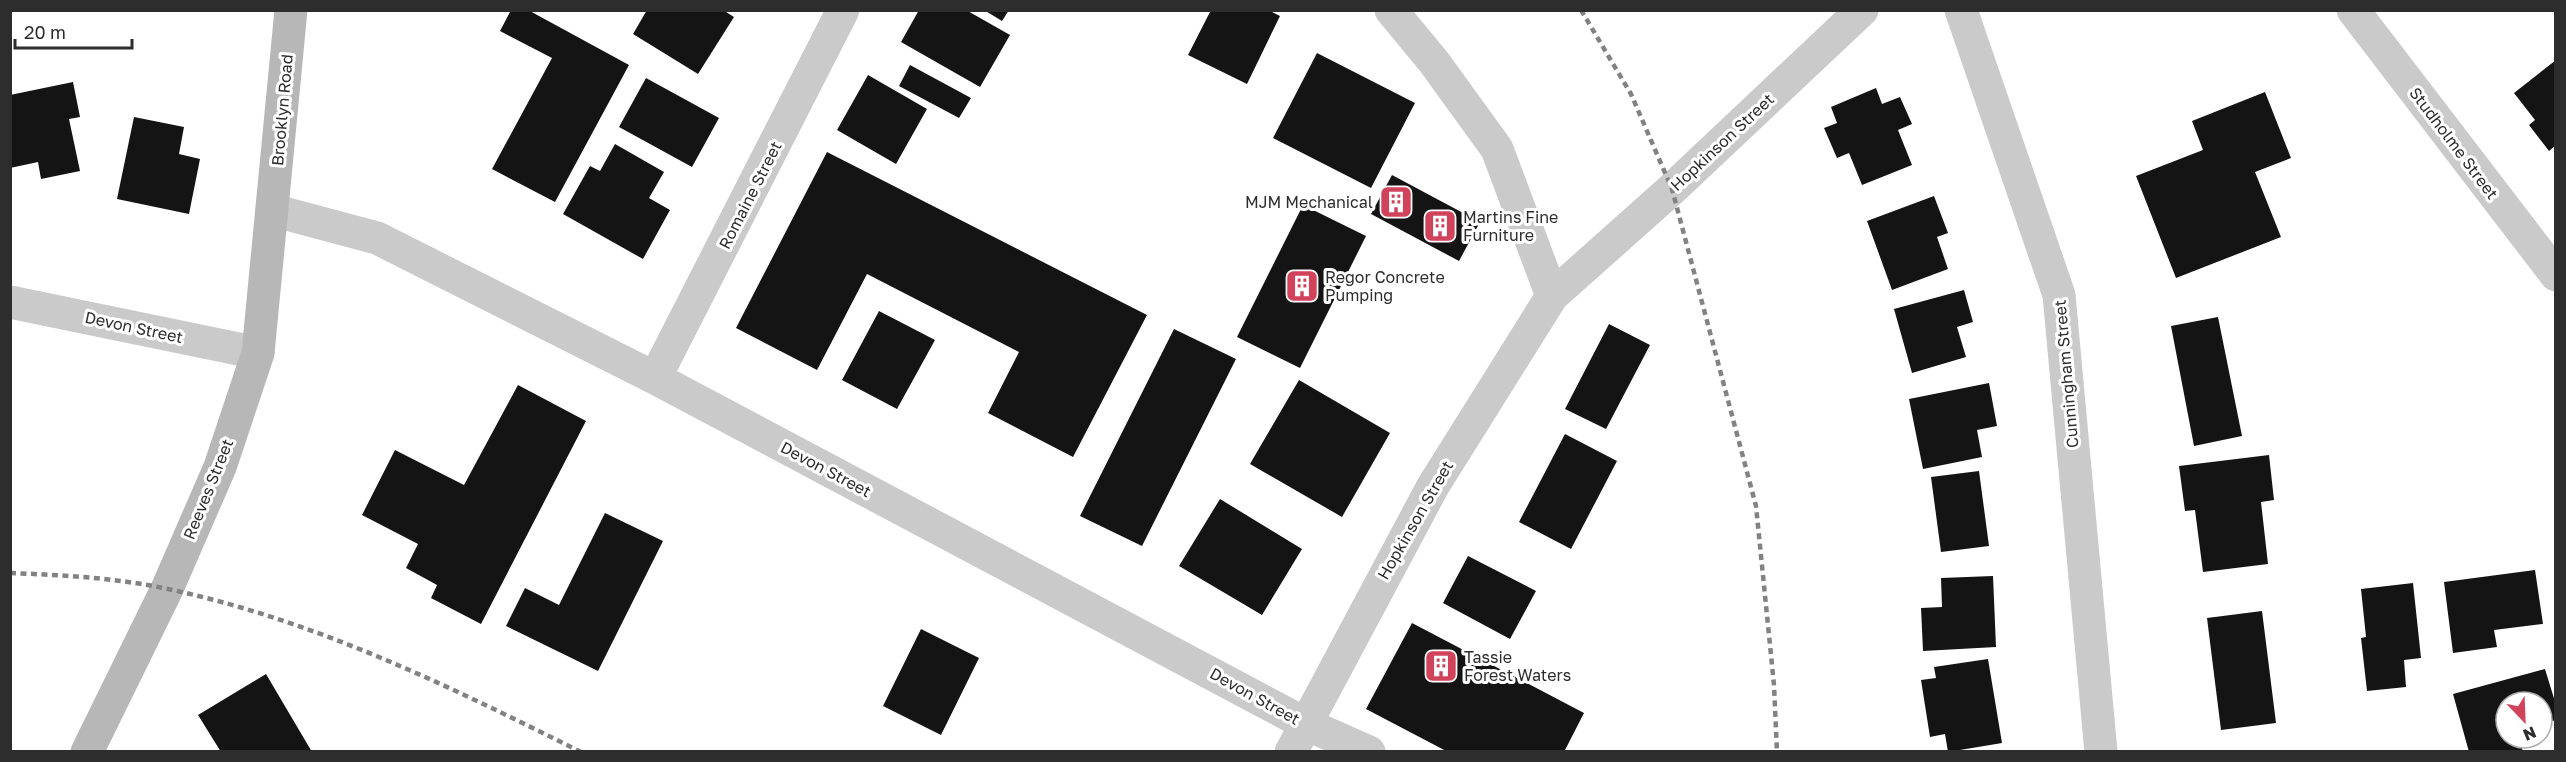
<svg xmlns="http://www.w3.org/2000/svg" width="2566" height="762" font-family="'Golos Text',sans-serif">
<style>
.building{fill:#141414}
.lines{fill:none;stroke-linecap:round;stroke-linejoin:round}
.street{stroke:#cacaca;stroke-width:33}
.secondary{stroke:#b7b7b7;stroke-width:33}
.rail{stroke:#828282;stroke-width:4.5;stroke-dasharray:6 4.5;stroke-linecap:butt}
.labels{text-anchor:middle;stroke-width:6;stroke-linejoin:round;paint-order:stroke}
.street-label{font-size:16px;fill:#2d2d2d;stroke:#fff}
.poi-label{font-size:16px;fill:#2d2d2d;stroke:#fff;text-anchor:start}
</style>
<rect width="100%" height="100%" fill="#fff"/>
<!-- building -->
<path class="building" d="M511 10H528L629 65 555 202 492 169 552 58 500 31Z
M647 10H723L734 17 698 74 633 34Z
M919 10H966L1010 35 980 87 901 42Z
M984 10H1009L1002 21Z
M1211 10H1268L1280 16 1247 84 1188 55Z
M1317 53 1415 103 1371 188 1273 138Z
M2556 60V145L2549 151 2529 125 2535 120 2514 93Z
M910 65 971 98 959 118 899 86Z
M868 75 927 109 896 164 837 130Z
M646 78 719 118 692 167 619 127Z
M73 82 80 117 69 119 80 171 41 179 38 162 10 168V95Z
M1876 88 1882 104 1900 97 1912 124 1898 130 1912 165 1862 185 1849 153 1837 158 1824 128 1837 123 1831 107Z
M2265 92 2291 158 2255 172 2281 237 2176 278 2136 176 2203 150 2192 121Z
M134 117 184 127 179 154 200 159 189 214 117 199Z
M615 144 664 172 649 198 670 210 643 259 563 214 590 166 600 171Z
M827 152 1147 315 1073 457 988 413 1019 352 867 274 817 370 736 328Z
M1392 175 1480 222 1459 261 1371 214Z
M1934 196 1948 233 1937 237 1948 269 1892 290 1867 221Z
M1303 205 1366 236 1300 368 1237 337Z
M1964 290 1973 322 1957 327 1966 357 1912 373 1894 309Z
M879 311 935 340 897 409 842 380Z
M2218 317 2242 436 2194 446 2171 326Z
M1609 324 1650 345 1606 429 1565 409Z
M1174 329 1236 359 1142 546 1080 516Z
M1299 380 1390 433 1342 517 1250 464Z
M1989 383 1997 426 1977 430 1982 457 1923 469 1909 399Z
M518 385 586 421 481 624 431 598 437 585 406 568 418 544 362 515 395 450 464 485Z
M1565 434 1617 461 1571 549 1519 522Z
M2269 455 2274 500 2261 502 2268 564 2203 572 2195 510 2185 511 2179 466Z
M1979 471 1989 546 1941 552 1931 477Z
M1220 499 1302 549 1262 615 1179 566Z
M605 513 663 541 598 671 506 626 525 588 559 605Z
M1468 556 1536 591 1510 639 1443 603Z
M2535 570 2543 624 2494 630 2497 647 2453 653 2444 582Z
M1993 576 1996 647 1923 651 1921 608 1942 607 1941 578Z
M2413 583 2421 658 2404 660 2406 687 2367 691 2361 638 2366 637 2361 589Z
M2262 611 2276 723 2221 730 2207 618Z
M1412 623 1584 713 1564 752H1448L1366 709Z
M921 629 979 658 941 735 883 706Z
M1988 659 2002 743 1948 752 1945 734 1930 737 1921 680 1936 678 1934 667Z
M2545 669 2556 705V720L2542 724V702H2506V738H2519L2523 752H2469L2453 694Z
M266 674 312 752H221L198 715Z"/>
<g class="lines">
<!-- street -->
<path class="street" d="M1391 10 1434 62 1497 149 1552 296
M1961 10 2059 295 2101 752
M2353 10 2556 275
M272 210 377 238 655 378 1306 724 1369 752
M10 302 258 353
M655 378 843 10
M1291 752 1433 486 1552 296 1672 189 1862 10"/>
<!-- secondary -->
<path class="secondary" d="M87 752 167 589 220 467 258 353 291 10"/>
<!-- rail -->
<path class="rail" d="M1581 10 1631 94 1672 189 1756 506 1774 685 1777 752
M10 573C63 575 117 578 168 589 314 620 449 686 581 752"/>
</g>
<!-- icons -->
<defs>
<symbol id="building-square" viewBox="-11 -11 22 22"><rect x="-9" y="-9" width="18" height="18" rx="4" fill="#d0435b" stroke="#fff"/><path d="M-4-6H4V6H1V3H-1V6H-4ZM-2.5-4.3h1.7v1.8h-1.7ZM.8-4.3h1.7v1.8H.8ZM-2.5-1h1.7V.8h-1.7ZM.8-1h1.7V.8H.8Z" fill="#fff"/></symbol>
</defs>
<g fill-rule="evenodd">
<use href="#building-square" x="1377" y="183" width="38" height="38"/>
<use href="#building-square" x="1421" y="207" width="38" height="38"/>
<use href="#building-square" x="1283" y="267" width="38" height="38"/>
<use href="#building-square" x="1422" y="647" width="38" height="38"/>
</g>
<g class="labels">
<!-- street labels -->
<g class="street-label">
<text transform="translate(282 110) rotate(-85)" y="6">Brooklyn Road</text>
<text transform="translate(1722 142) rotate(-43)" y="6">Hopkinson Street</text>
<text transform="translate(2454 143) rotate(53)" y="6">Studholme Street</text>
<text transform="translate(750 195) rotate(-63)" y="6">Romaine Street</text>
<text transform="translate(134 327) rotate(12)" y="6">Devon Street</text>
<text transform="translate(2066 374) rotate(-95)" y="6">Cunningham Street</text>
<text transform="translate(826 469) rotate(28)" y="6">Devon Street</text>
<text transform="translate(208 489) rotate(-68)" y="6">Reeves Street</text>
<text transform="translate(1415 520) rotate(-60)" y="6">Hopkinson Street</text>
<text transform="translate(1255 696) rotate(29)" y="6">Devon Street</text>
</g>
<!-- poi labels -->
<g class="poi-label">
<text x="1373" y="208" text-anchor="end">MJM Mechanical</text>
<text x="1463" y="223">Martins Fine<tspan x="1463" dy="18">Furniture</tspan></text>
<text x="1325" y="283">Regor Concrete<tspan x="1325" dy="18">Pumping</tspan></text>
<text x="1464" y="663">Tassie<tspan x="1464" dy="18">Forest Waters</tspan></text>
</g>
</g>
<!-- border -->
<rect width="2566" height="762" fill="none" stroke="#2d2d2d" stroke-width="24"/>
<!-- north arrow -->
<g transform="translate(2524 720) rotate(157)"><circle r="28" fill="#ffffff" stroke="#ababab" stroke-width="1.5"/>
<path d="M0-4.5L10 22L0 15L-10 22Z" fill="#d0435b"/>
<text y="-9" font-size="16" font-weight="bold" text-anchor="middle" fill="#2d2d2d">N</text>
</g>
<!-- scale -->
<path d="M15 39v9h117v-9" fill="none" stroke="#2d2d2d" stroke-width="3"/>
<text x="24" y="39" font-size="18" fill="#2d2d2d" stroke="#ffffff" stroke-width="4.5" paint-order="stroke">20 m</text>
</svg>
